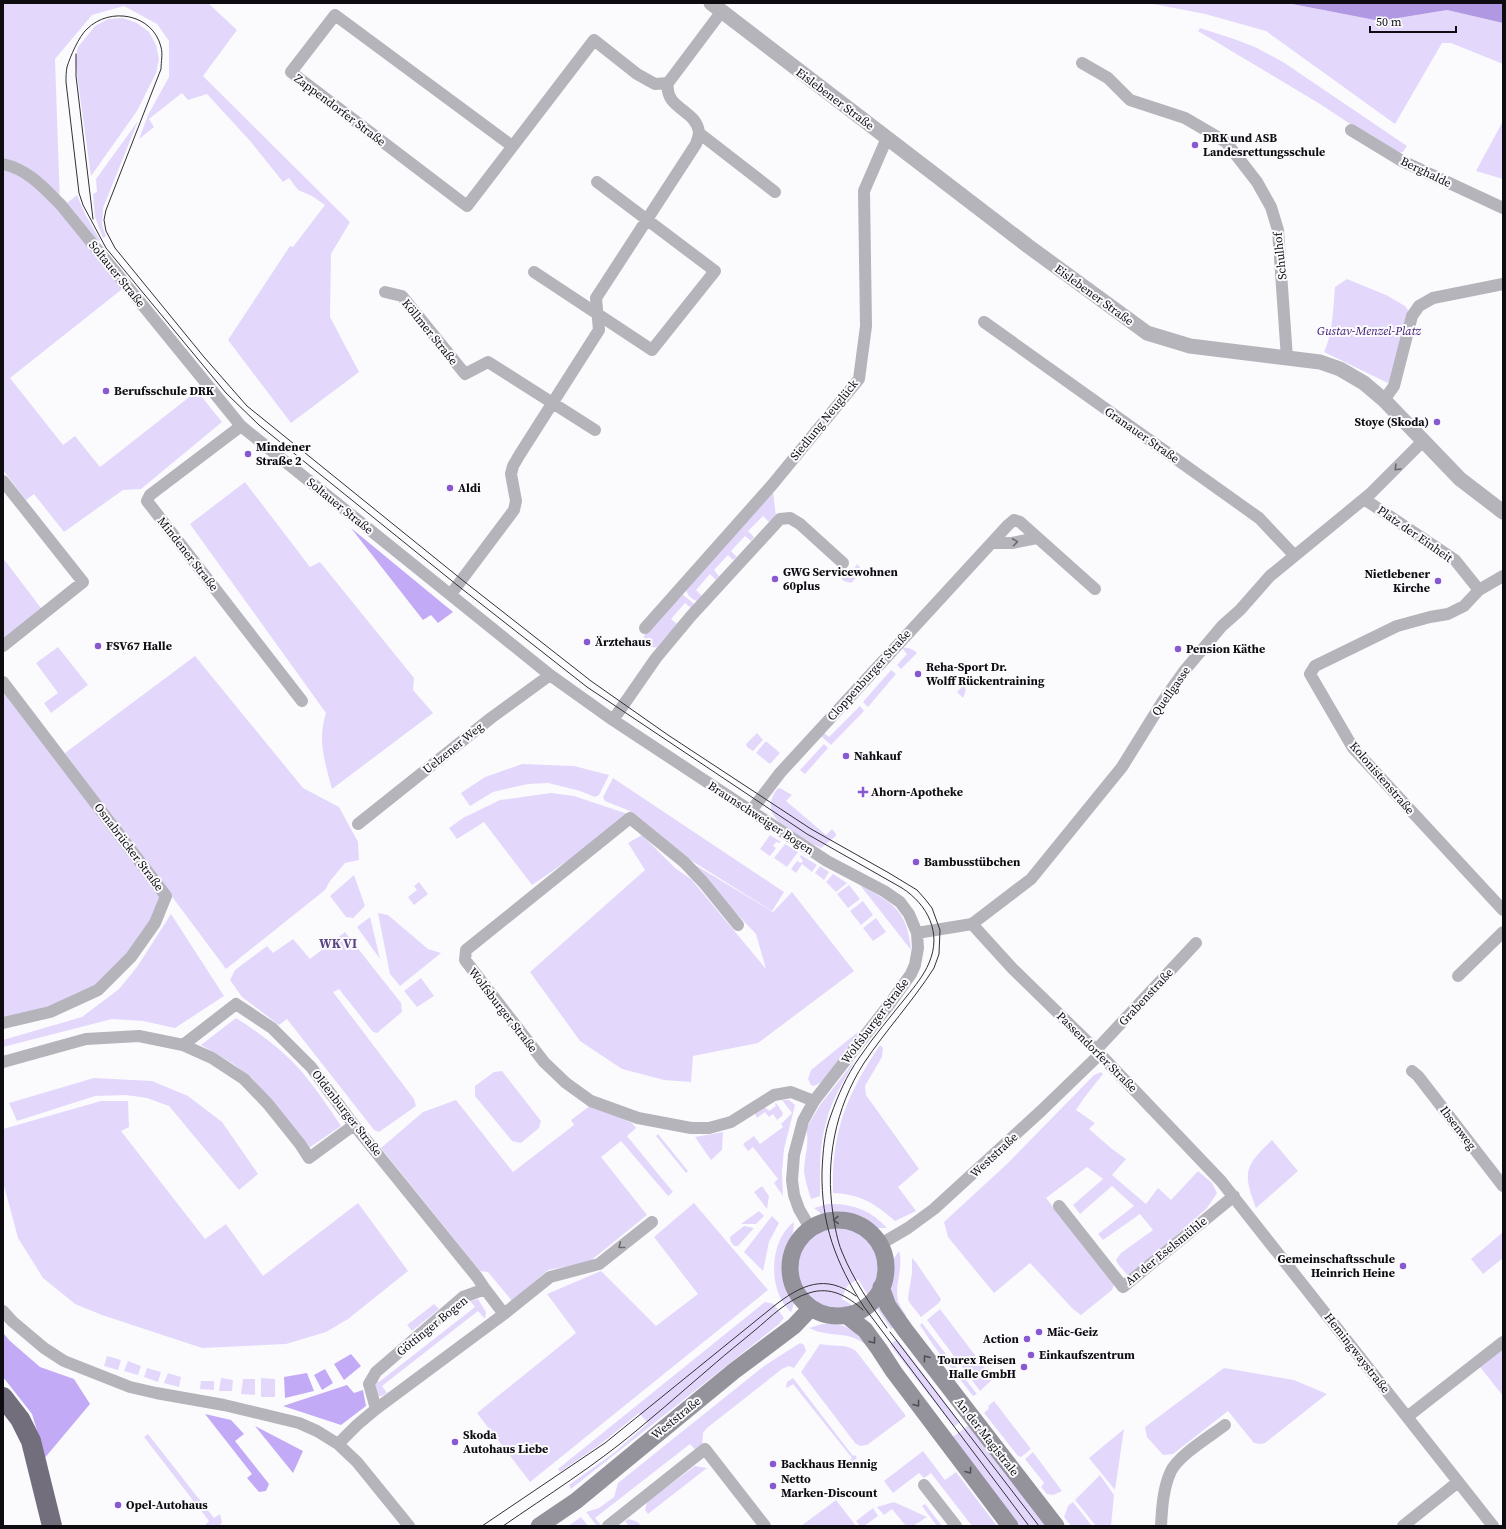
<svg xmlns="http://www.w3.org/2000/svg" width="1506" height="1529" font-family="'Source Serif 4',serif">
<style>
.green{fill:#e3d8fc}
.forest{fill:#c3aaf6}
.water{fill:#b098e2}
.lines{fill:none;stroke-linecap:round;stroke-linejoin:round}
.minor{stroke:#b6b4bb;stroke-width:12}
.tertiary{stroke:#b6b4bb;stroke-width:15}
.secondary{stroke:#94929b;stroke-width:17}
.trunk{stroke:#726e7c;stroke-width:20}
.tram{stroke:#313034;stroke-width:1}
.oneway{stroke:#6a686e}
.oneway2{stroke:#514f56}
.poi-dot{fill:#8858d1;stroke:#fbfbfe;stroke-width:1.5}
.labels{text-anchor:middle;stroke-width:4;stroke-linejoin:round;paint-order:stroke}
.street-label{font-size:12px;fill:#0e0c11;stroke:#fbfbfe}
.poi-label{font-size:12px;font-weight:bold;fill:#0e0c11;stroke:#fbfbfe;text-anchor:start}
.park-label{font-size:12px;font-style:italic;fill:#3d166d;stroke:#fbfbfe}
.neighbourhood-label{font-size:13px;font-weight:bold;fill:#5b4583;stroke:#fbfbfe}
</style>
<rect width="100%" height="100%" fill="#fbfbfe"/>
<!-- green -->
<path class="green" d="M3 3H208L237 30 203 76 350 222 331 254 330 317 359 372 291 423 228 340 290 246 293 247 325 205 312 196 298 190 289 178 283 182 251 142 207 94 188 100 182 93 149 119 154 127 139 139 148 115 169 77V41L157 24 124 6 92 15 55 59 60 204 126 286 10 378 63 445 75 436 100 467 197 391 222 422 141 489 123 490 64 532 34 494 26 500 3 470Z
M1148 3H1287L1380 21 1447 10 1503 23V64L1451 43H1442L1395 124 1266 31 1205 14Z
M123 18 137 23 149 32 156 45 159 59 156 73 137 111 91 176 75 60 78 47 95 26 108 19Z
M1200 28 1234 39 1255 47 1283 62 1407 146 1403 152 1399 153 1388 149 1320 104 1198 31Z
M138 121 103 208 102 225 106 236 103 238 95 217 93 194 97 192 96 179Z
M1503 121V179L1476 171Z
M77 195 85 214 100 240 98 241 67 203Z
M1347 279 1386 295 1405 306 1412 316 1394 386 1324 352C1333 333 1333 309 1335 287Z
M245 482 310 567 320 562 414 678 413 690 433 713 332 789C325 762 317 741 326 713L190 524Z
M773 491 776 517 769 522 763 516 748 531 754 537 751 541 745 536 731 551 737 557 733 560 728 555 714 570 719 576 716 580 710 574 696 590 702 596 697 601C693 600 687 595 686 590Z
M3 558 44 612 3 645Z
M857 564 863 571 851 583 844 581 839 576 840 574C848 573 853 572 857 564Z
M682 594 693 603 694 605 691 608 685 603 671 619 677 624 657 647C643 649 640 639 648 629H652Z
M58 647 88 685 51 713 44 703 58 693 36 663Z
M902 648C908 647 913 649 917 653L901 669 897 665 907 654Z
M195 656 303 788 339 807 358 842 359 860 345 863 330 881 325 890 226 969 65 753Z
M891 670 896 674 868 707 863 702Z
M958 679 961 680 966 690 963 698 957 692 963 686 956 680Z
M3 682 166 896 155 923 96 991 3 1023Z
M860 706 864 711 831 745 821 736 824 733 829 737Z
M757 733 763 740 753 751 747 747 746 744Z
M765 742H767L780 753 770 764 756 753Z
M824 744 828 748 805 774 800 770Z
M522 764 574 766 609 775 599 795 595 797 580 791 548 783 528 784 493 792 470 806 461 793 485 777Z
M613 778 784 892 772 911 692 861 630 811 605 801 603 797Z
M780 788 792 795 786 801 826 835 832 829 836 834V836L821 848C811 844 802 838 794 833 776 821 762 811 777 789Z
M551 793 574 796 628 814 692 863 773 912 792 892 854 971 758 1043 693 1056 691 1082 664 1080 622 1069 580 1041 530 972 645 870 628 843 642 835 675 868 691 879 766 969 756 934 690 865 630 818 532 885 484 822 457 839 449 828 463 818 500 800Z
M770 835 781 842 780 843 776 842 773 846 776 848 770 856 760 849Z
M785 844 798 852 787 867 774 858Z
M801 855 817 865 812 872 802 864 796 873 791 869 797 861 801 863 803 861 800 857Z
M820 866 829 872 824 880 815 873Z
M833 874 847 883 836 892 826 882Z
M354 875 365 906 353 918 346 917 330 896Z
M419 882 428 894 414 905 408 897 417 890 414 886Z
M849 885 860 899 848 908 837 894Z
M860 885C893 903 907 910 911 950Z
M863 901 873 915 861 925 850 911Z
M378 913 388 915 428 949 441 953 400 986 390 974Z
M171 914 224 996 175 1028 143 1021 112 1019 3 1047V1040L82 1017 119 989 137 967Z
M370 917 380 959 357 927Z
M876 918 886 932 873 941 863 928Z
M345 932 401 1003 402 1012 377 1033 373 1032 339 989 333 992 414 1099 416 1106 379 1132 374 1130 287 1019 279 1025 242 997 230 980 235 970 267 946 273 953 293 939 310 959Z
M421 978 434 996 417 1007 404 991Z
M236 1018C261 1034 284 1051 303 1073 317 1090 329 1108 341 1126L309 1148 252 1078 232 1063 201 1045Z
M858 1032 860 1034 823 1081 814 1086 811 1085 808 1079 811 1070Z
M880 1045 883 1048 882 1057 865 1086 866 1095 919 1169 898 1187 916 1211 895 1221C876 1204 860 1194 833 1193 831 1132 847 1094 880 1045Z
M856 1059C845 1079 831 1100 826 1123 819 1147 820 1171 820 1196L811 1199C808 1190 805 1180 804 1171 804 1157 810 1143 806 1129L820 1105Z
M502 1071 541 1121 539 1128 521 1143 512 1141 475 1096V1086L494 1072Z
M1101 1072 1103 1074 1084 1098 1076 1110 1095 1123 1089 1129 1112 1149 1126 1159 1112 1175 1146 1204 1158 1188 1171 1200 1198 1171 1212 1183 1217 1193 1207 1208 1129 1277 1118 1264 1116 1260 1121 1253 1153 1230 1140 1214 1103 1240 1098 1234 1134 1206 1112 1186 1080 1214 1073 1205 1103 1179 1087 1167 1046 1198 1109 1278 1114 1285 1112 1290 1081 1315 1073 1309 1030 1263 994 1293 948 1237 944 1222 1008 1163 1094 1075Z
M94 1078 152 1081 188 1096 222 1122 258 1174 239 1190 169 1106 147 1098 126 1095 95 1096 17 1121 9 1103Z
M456 1100 513 1172 574 1125 571 1120 591 1105 632 1123 636 1128 627 1136 673 1192 668 1196 621 1141 601 1157 647 1215 589 1262 548 1270 512 1301 488 1272 480 1271 381 1148 423 1112Z
M782 1100H789L795 1105 784 1149 782 1172 783 1196 774 1183 778 1179 753 1147 748 1151 743 1144 754 1136 760 1144 783 1127 781 1124 792 1113Z
M101 1101H128L129 1127 121 1131 205 1239 226 1224 263 1276 358 1203 408 1271 348 1319 326 1332 286 1344 202 1348 102 1315 75 1304 43 1278 18 1238 3 1182V1129Z
M776 1103 783 1113 782 1116 777 1120 773 1114 769 1117 765 1112 757 1118 755 1114 765 1107 769 1111 776 1106 775 1104Z
M723 1132 722 1150 711 1160 695 1137Z
M658 1134 688 1171 686 1173 656 1136Z
M1272 1140 1298 1171 1256 1208C1242 1172 1245 1166 1272 1140Z
M762 1186 769 1196 767 1209 754 1192Z
M694 1203 768 1290 530 1482 477 1413 576 1333 547 1294 601 1271 656 1326 698 1294 654 1237Z
M828 1204C852 1203 871 1210 887 1228H878L845 1216 823 1215 814 1208Z
M759 1211 764 1216 756 1224H741Z
M772 1216 779 1223 769 1242 763 1271 744 1252Z
M794 1222C794 1239 783 1256 785 1273 787 1289 799 1296 791 1312 767 1291 769 1240 794 1222Z
M841 1225C876 1230 895 1270 869 1297L858 1279 847 1286 842 1299 855 1307C789 1325 770 1227 841 1225Z
M744 1226 754 1228 738 1246H734L731 1242 730 1237Z
M1502 1233 1503 1258 1483 1274 1471 1259Z
M899 1251C904 1268 894 1285 898 1301 900 1306 903 1311 906 1315L902 1320 888 1292 892 1261Z
M912 1258 915 1261 941 1299 939 1303 921 1317 909 1302 908 1298 912 1273Z
M881 1297 897 1325 891 1329 875 1305Z
M478 1299 486 1312 485 1319 478 1311 382 1386 387 1393 382 1396H377L375 1378 379 1382 475 1307 470 1301Z
M765 1302 774 1304 784 1318 779 1324 571 1489 569 1485 615 1452 648 1423 639 1413 602 1443 560 1472 558 1469Z
M434 1304 439 1309 412 1331 407 1325Z
M940 1309 993 1379 980 1391 927 1320Z
M922 1323 977 1394 973 1396 933 1345 920 1325Z
M822 1324C846 1323 853 1328 867 1346 848 1329 831 1339 809 1328Z
M897 1339 960 1422 954 1427 890 1345Z
M1503 1342V1396L1477 1363Z
M800 1343 804 1345 806 1351 794 1368 789 1366 782 1369 707 1428 703 1433 702 1447 696 1451 690 1444 595 1518 601 1525 597 1526 586 1512 599 1508 614 1497 618 1483 764 1366Z
M820 1344C832 1347 846 1343 856 1351L906 1416 867 1445 860 1446 855 1443 801 1372Z
M107 1356 121 1360 118 1370 104 1366Z
M128 1361 141 1366 138 1375 124 1371Z
M147 1368 161 1372 158 1382 144 1377Z
M1224 1368 1294 1380 1327 1394 1265 1443 1261 1444 1254 1443 1228 1411 1173 1454 1163 1455 1147 1437 1145 1427Z
M168 1373 181 1377 179 1387 164 1383Z
M221 1378 233 1380 232 1391H219Z
M261 1378 275 1379V1397H261Z
M793 1378 853 1456 855 1455 857 1458 849 1465 847 1463 852 1458 793 1384 787 1388 786 1386 787 1382Z
M243 1379H255V1395L241 1394Z
M201 1381H214V1390L200 1389Z
M994 1401 1031 1449 1021 1457 1018 1456 984 1413 989 1408 988 1406Z
M972 1423 1051 1526H1018L951 1438Z
M1124 1429 1115 1490 1089 1458Z
M148 1434 214 1518 220 1514 222 1523 219 1526H204L209 1521 144 1437Z
M923 1451 945 1480 956 1472 997 1526H972L931 1473 924 1478 919 1473 893 1493 884 1481Z
M1033 1452 1062 1491 1053 1495 1047 1494 1041 1487 1044 1483 1025 1459Z
M695 1466 707 1468 648 1514 645 1510 647 1502Z
M1100 1475 1114 1495 1111 1526H1096L1075 1500Z
M836 1500 856 1526H801Z
M894 1502 927 1517 913 1526H906L892 1509 884 1515 877 1507Z
M1073 1502 1092 1526H1071L1064 1517 1068 1506Z
M925 1504 942 1526H937L922 1506Z
M873 1508 878 1516 864 1526H860L856 1521Z
M581 1517 588 1526H568Z
M629 1519 638 1522 641 1526H629L625 1521Z"/>
<!-- forest -->
<path class="forest" d="M351 528 453 612 438 623 431 615 423 620Z
M3 1333 10 1341 40 1367 74 1379 90 1404 43 1460 38 1434 32 1414 3 1377Z
M351 1354 361 1366 344 1380 334 1364Z
M325 1369 333 1383 322 1390 314 1375Z
M307 1373 314 1391 285 1398 284 1377Z
M347 1385 354 1393 363 1390 366 1406 341 1425 283 1406Z
M205 1414 231 1420 244 1434 235 1441 269 1484 266 1491 259 1492 247 1478 252 1474Z
M255 1426 303 1451 293 1473Z"/>
<!-- water -->
<path class="water" d="M1287 3H1503V23L1447 10 1380 21Z"/>
<g class="lines">
<!-- minor -->
<path class="minor" d="M1082 63 1108 78 1130 100 1185 118 1226 142 1257 182 1271 207 1278 230 1287 358
M1351 130 1402 161 1503 208
M699 133 775 192
M512 146 335 15 291 72 467 206 594 40 637 74 655 84 668 83
M3 164C29 170 44 188 61 205L241 426 550 675 613 720 751 811 827 861 884 891 900 902 909 914 917 933 918 948 915 965 911 974 891 1002 814 1101 803 1121 794 1155 792 1180 794 1195 799 1209 810 1228
M534 272 652 350 715 271 597 182
M385 292 402 296 465 374 488 362 595 430
M984 322 1259 518 1294 555
M1384 400 1394 386 1412 316 1419 306 1433 298 1503 284
M241 426 150 495 147 501 302 701
M3 481 83 582 3 646
M1364 499 1455 560 1479 590
M992 543H1012L1037 538
M1503 576 1479 590 1464 606 1448 614 1430 617 1397 626 1315 666 1310 674 1353 748 1503 910
M451 594 514 510 516 501 511 474 513 466 520 454 599 330 596 298 696 144C697 141 699 135 699 132 696 109 664 109 668 83L722 11
M645 628 772 485 859 379 866 326 864 191 887 138
M3 682 166 896 155 923 131 957 98 990 50 1012 3 1023
M613 720 656 658 691 616 780 519 790 518 800 524 843 563
M751 811 780 773 1008 525 1014 520 1020 522 1095 589
M358 824 491 718 550 675
M972 924 1012 968 1096 1050 1221 1181 1493 1526
M738 925 703 882 684 862 630 818 466 950 465 960 544 1062 566 1083 591 1101 638 1118 691 1128H709L731 1122 774 1095 791 1092 814 1101
M917 933 972 924 1031 879 1122 767 1163 701 1185 670 1222 626 1240 610 1270 576 1370 494 1423 441
M1458 976 1503 932
M183 1045 236 1004 272 1028 311 1067 354 1125 477 1277 485 1289
M1096 1050 1196 943
M3 1062 86 1039 139 1036 183 1045 212 1058 244 1079 268 1104 300 1144 309 1158 354 1125
M1412 1071 1418 1076 1503 1186
M1059 1206 1123 1287 1234 1196
M879 1245 908 1228 934 1209 1041 1111 1100 1054
M3 1311 12 1321 44 1348 64 1361 130 1387 156 1393 224 1405 299 1423 317 1431 338 1444 357 1462 409 1526
M504 1314 550 1277 599 1264 652 1222
M1407 1417 1503 1342
M338 1444 357 1425 376 1409 504 1314 485 1289 463 1297 376 1372 369 1384 376 1409
M924 1485 956 1526
M608 1526 705 1449 765 1526
M1161 1526C1162 1508 1163 1488 1171 1471 1179 1455 1209 1437 1225 1425
M1403 1526 1458 1482"/>
<!-- tertiary -->
<path class="tertiary" d="M711 3 1028 246 1147 333 1190 346 1320 362 1340 369 1364 383 1384 400 1460 479 1503 512"/>
<!-- secondary -->
<path class="secondary" d="M790 1268a48 48 0 1 1 96 0a48 48 0 1 1-96 0Z
M881 1287 888 1306 905 1330 1056 1526
M846 1315 865 1330 879 1349 894 1372 1010 1526
M539 1526 576 1501 734 1371 794 1326 811 1308"/>
<!-- trunk -->
<path class="trunk" d="M3 1397 20 1419 31 1441 52 1526"/>
<!-- tram -->
<path class="tram" d="M76 54V76L93 219
M887 1328C870 1304 853 1279 842 1252 837 1240 835 1227 833 1214 825 1162 835 1108 864 1063 886 1030 913 1001 934 968L939 954 940 930 932 908 925 899 917 890 889 873 811 829 668 735 591 681 461 579 247 406 204 357 115 248 106 231 104 220 106 210 161 69C161 62 163 54 161 47 153 14 110 6 87 29 79 36 70 57 67 67 66 72 66 77 66 82L79 193 83 205 106 248 226 393 259 425 457 585 587 687 807 834 902 888C928 905 942 933 929 963 924 975 915 986 907 996 891 1016 874 1036 859 1058 847 1075 838 1095 831 1115 824 1133 823 1152 822 1171 821 1225 836 1263 864 1307L1029 1526
M890 1332 1039 1526
M482 1526 605 1443 774 1306C801 1285 825 1273 856 1296
M503 1526C548 1495 594 1466 636 1431 676 1398 714 1363 754 1331 771 1317 788 1299 809 1293 830 1286 848 1296 863 1310"/>
</g>
<!-- one-way arrows -->
<defs><path id="oneway-chevron" d="M-2-3.5L2.5 0L-2 3.5" fill="none" stroke-width="1.6" stroke-linecap="round" stroke-linejoin="round"/></defs>
<g class="oneway">
<use href="#oneway-chevron" transform="translate(1397 468) rotate(134)"/>
<use href="#oneway-chevron" transform="translate(1015 542) rotate(-8)"/>
<use href="#oneway-chevron" transform="translate(621 1246) rotate(142)"/>
</g>
<g class="oneway2">
<use href="#oneway-chevron" transform="translate(836 1220) rotate(178)"/>
<use href="#oneway-chevron" transform="translate(873 1341) rotate(52)"/>
<use href="#oneway-chevron" transform="translate(926 1358) rotate(-127)"/>
<use href="#oneway-chevron" transform="translate(917 1404) rotate(53)"/>
<use href="#oneway-chevron" transform="translate(969 1471) rotate(53)"/>
</g>
<!-- markers -->
<g class="poi-dot">
<circle cx="1195" cy="145" r="4"/>
<circle cx="106" cy="391" r="4"/>
<circle cx="1437" cy="422" r="4"/>
<circle cx="248" cy="454" r="4"/>
<circle cx="450" cy="488" r="4"/>
<circle cx="775" cy="579" r="4"/>
<circle cx="1438" cy="581" r="4"/>
<circle cx="587" cy="642" r="4"/>
<circle cx="98" cy="646" r="4"/>
<circle cx="1178" cy="649" r="4"/>
<circle cx="918" cy="674" r="4"/>
<circle cx="846" cy="756" r="4"/>
<path d="M861 786h4v4h4v4h-4v4h-4v-4h-4v-4h4z"/>
<circle cx="916" cy="862" r="4"/>
<circle cx="1403" cy="1266" r="4"/>
<circle cx="1039" cy="1332" r="4"/>
<circle cx="1027" cy="1339" r="4"/>
<circle cx="1031" cy="1355" r="4"/>
<circle cx="1024" cy="1367" r="4"/>
<circle cx="455" cy="1442" r="4"/>
<circle cx="773" cy="1464" r="4"/>
<circle cx="773" cy="1486" r="4"/>
<circle cx="118" cy="1505" r="4"/>
</g>
<g class="labels">
<!-- street labels -->
<g class="street-label">
<text transform="translate(835 99) rotate(37)" y="4">Eislebener Straße</text>
<text transform="translate(340 110) rotate(37)" y="4">Zappendorfer Straße</text>
<text transform="translate(1426 172) rotate(26)" y="4">Berghalde</text>
<text transform="translate(1280 256) rotate(-96)" y="4">Schulhof</text>
<text transform="translate(117 274) rotate(51)" y="4">Soltauer Straße</text>
<text transform="translate(1094 295) rotate(36)" y="4">Eislebener Straße</text>
<text transform="translate(430 332) rotate(51)" y="4">Köllmer Straße</text>
<text transform="translate(824 420) rotate(-51)" y="4">Siedlung Neuglück</text>
<text transform="translate(1142 435) rotate(35)" y="4">Granauer Straße</text>
<text transform="translate(340 506) rotate(39)" y="4">Soltauer Straße</text>
<text transform="translate(1415 534) rotate(35)" y="4">Platz der Einheit</text>
<text transform="translate(188 554) rotate(52)" y="4">Mindener Straße</text>
<text transform="translate(869 675) rotate(-48)" y="4">Cloppenburger Straße</text>
<text transform="translate(1171 691) rotate(-55)" y="4">Quellgasse</text>
<text transform="translate(453 748) rotate(-39)" y="4">Uelzener Weg</text>
<text transform="translate(1382 778) rotate(49)" y="4">Kolonistenstraße</text>
<text transform="translate(761 818) rotate(33)" y="4">Braunschweiger Bogen</text>
<text transform="translate(129 847) rotate(53)" y="4">Osnabrücker Straße</text>
<text transform="translate(1146 997) rotate(-47)" y="4">Grabenstraße</text>
<text transform="translate(503 1010) rotate(52)" y="4">Wolfsburger Straße</text>
<text transform="translate(875 1021) rotate(-53)" y="4">Wolfsburger Straße</text>
<text transform="translate(1097 1052) rotate(45)" y="4">Passendorfer Straße</text>
<text transform="translate(347 1113) rotate(52)" y="4">Oldenburger Straße</text>
<text transform="translate(1458 1128) rotate(53)" y="4">Ibsenweg</text>
<text transform="translate(994 1155) rotate(-43)" y="4">Weststraße</text>
<text transform="translate(1166 1251) rotate(-39)" y="4">An der Eselsmühle</text>
<text transform="translate(432 1326) rotate(-39)" y="4">Göttinger Bogen</text>
<text transform="translate(1357 1353) rotate(52)" y="4">Hemingwaystraße</text>
<text transform="translate(676 1418) rotate(-39)" y="4">Weststraße</text>
<text transform="translate(987 1437) rotate(52)" y="4">An der Magistrale</text>
</g>
<!-- poi labels -->
<g class="poi-label">
<text x="1203" y="142">DRK und ASB<tspan x="1203" dy="14">Landesrettungsschule</tspan></text>
<text x="114" y="395">Berufsschule DRK</text>
<text x="1429" y="426" text-anchor="end">Stoye (Skoda)</text>
<text x="256" y="451">Mindener<tspan x="256" dy="14">Straße 2</tspan></text>
<text x="458" y="492">Aldi</text>
<text x="783" y="576">GWG Servicewohnen<tspan x="783" dy="14">60plus</tspan></text>
<text x="1430" y="578" text-anchor="end">Nietlebener<tspan x="1430" dy="14">Kirche</tspan></text>
<text x="595" y="646">Ärztehaus</text>
<text x="106" y="650">FSV67 Halle</text>
<text x="1186" y="653">Pension Käthe</text>
<text x="926" y="671">Reha-Sport Dr.<tspan x="926" dy="14">Wolff Rückentraining</tspan></text>
<text x="854" y="760">Nahkauf</text>
<text x="871" y="796">Ahorn-Apotheke</text>
<text x="924" y="866">Bambusstübchen</text>
<text x="1395" y="1263" text-anchor="end">Gemeinschaftsschule<tspan x="1395" dy="14">Heinrich Heine</tspan></text>
<text x="1047" y="1336">Mäc-Geiz</text>
<text x="1019" y="1343" text-anchor="end">Action</text>
<text x="1039" y="1359">Einkaufszentrum</text>
<text x="1016" y="1364" text-anchor="end">Tourex Reisen<tspan x="1016" dy="14">Halle GmbH</tspan></text>
<text x="463" y="1439">Skoda<tspan x="463" dy="14">Autohaus Liebe</tspan></text>
<text x="781" y="1468">Backhaus Hennig</text>
<text x="781" y="1483">Netto<tspan x="781" dy="14">Marken-Discount</tspan></text>
<text x="126" y="1509">Opel-Autohaus</text>
</g>
<!-- park labels -->
<g class="park-label">
<text x="1369" y="335">Gustav-Menzel-Platz</text>
</g>
<!-- neighbourhood labels -->
<g class="neighbourhood-label">
<text x="338" y="948">WK VI</text>
</g>
</g>
<!-- border -->
<rect width="1506" height="1529" fill="none" stroke="#0e0c11" stroke-width="8"/>
<!-- scale -->
<path d="M1370 26v6h86v-6" fill="none" stroke="#0e0c11" stroke-width="2"/>
<text x="1376" y="26" font-size="12" fill="#0e0c11" stroke="#fbfbfe" stroke-width="3" paint-order="stroke">50 m</text>
</svg>
